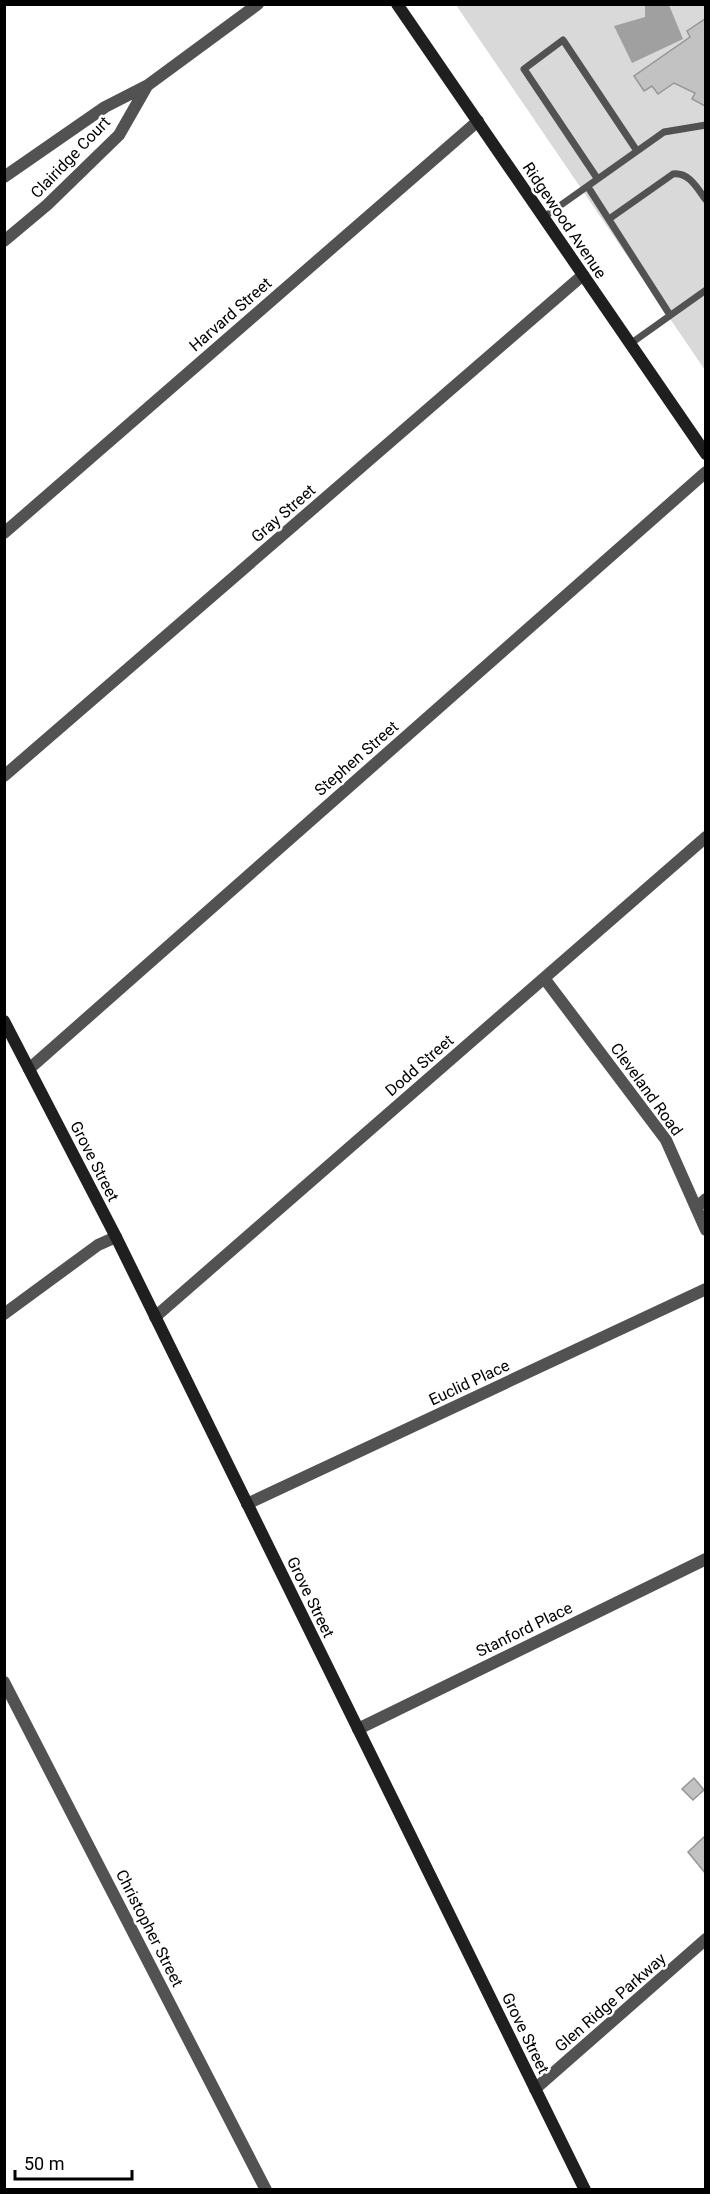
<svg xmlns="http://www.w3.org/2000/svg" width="710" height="2194" font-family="Roboto,sans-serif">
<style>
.green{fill:#d9d9d9}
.water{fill:#a0a0a0}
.building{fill:#c2c2c2;stroke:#969696;stroke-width:1.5}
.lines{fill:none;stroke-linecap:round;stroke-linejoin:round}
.lane{stroke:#525252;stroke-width:7}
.street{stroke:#525252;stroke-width:12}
.secondary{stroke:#1f1f1f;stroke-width:12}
.labels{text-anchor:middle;stroke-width:5;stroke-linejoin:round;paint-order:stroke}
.street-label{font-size:16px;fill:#000;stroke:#fff}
</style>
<rect width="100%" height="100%" fill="#fff"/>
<!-- green -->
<path class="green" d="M456 5H705V370Z"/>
<!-- water -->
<path class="water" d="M645 5H669L683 39 632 63 614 26 645 17Z"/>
<!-- building -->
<path class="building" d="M705 19V106L692 99 695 93 674 83 658 94 652 86 644 91 634 76 690 37 687 31Z
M694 1778 704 1790 693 1800 682 1789Z
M705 1836V1873L688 1852Z"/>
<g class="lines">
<!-- lane -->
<path class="lane" d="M597 178 524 69 563 40 637 151
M588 187 670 315
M544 217 664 132 706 125
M609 219 673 174C689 172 697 188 706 200
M630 344 706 290"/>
<!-- street -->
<path class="street" d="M4 177 105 107 148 85 258 4
M4 241 47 205 119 135 147 86
M4 533 478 121
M4 776 583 275
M544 978 666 1140 706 1230
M29 1069 706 472
M696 1208 706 1199
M4 1314 98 1245 116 1237
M155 1317 706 837
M247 1504 706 1289
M4 1682 266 2190
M358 1729 706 1559
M535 2089 706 1939"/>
<!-- secondary -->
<path class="secondary" d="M397 4 706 454
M4 1021 116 1237 585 2190"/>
</g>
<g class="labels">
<!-- street labels -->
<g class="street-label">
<text transform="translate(70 157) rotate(-46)" y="6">Clairidge Court</text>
<text transform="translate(565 220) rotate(56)" y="6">Ridgewood Avenue</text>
<text transform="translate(230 314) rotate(-41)" y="6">Harvard Street</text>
<text transform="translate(283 513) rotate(-41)" y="6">Gray Street</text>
<text transform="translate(356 758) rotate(-41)" y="6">Stephen Street</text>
<text transform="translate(419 1065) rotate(-41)" y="6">Dodd Street</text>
<text transform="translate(647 1089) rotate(54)" y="6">Cleveland Road</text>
<text transform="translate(95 1161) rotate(63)" y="6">Grove Street</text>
<text transform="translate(469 1382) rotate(-25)" y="6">Euclid Place</text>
<text transform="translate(311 1597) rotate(64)" y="6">Grove Street</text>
<text transform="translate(524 1629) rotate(-26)" y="6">Stanford Place</text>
<text transform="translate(150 1928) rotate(63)" y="6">Christopher Street</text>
<text transform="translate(610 2002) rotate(-41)" y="6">Glen Ridge Parkway</text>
<text transform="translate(526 2033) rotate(64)" y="6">Grove Street</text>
</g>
</g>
<!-- border -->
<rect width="710" height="2194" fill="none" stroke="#000000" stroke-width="12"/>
<!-- scale -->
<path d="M15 2170v9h117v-9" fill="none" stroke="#000000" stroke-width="3"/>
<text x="24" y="2170" font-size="18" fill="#000000" stroke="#ffffff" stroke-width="4.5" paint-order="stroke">50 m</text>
</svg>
